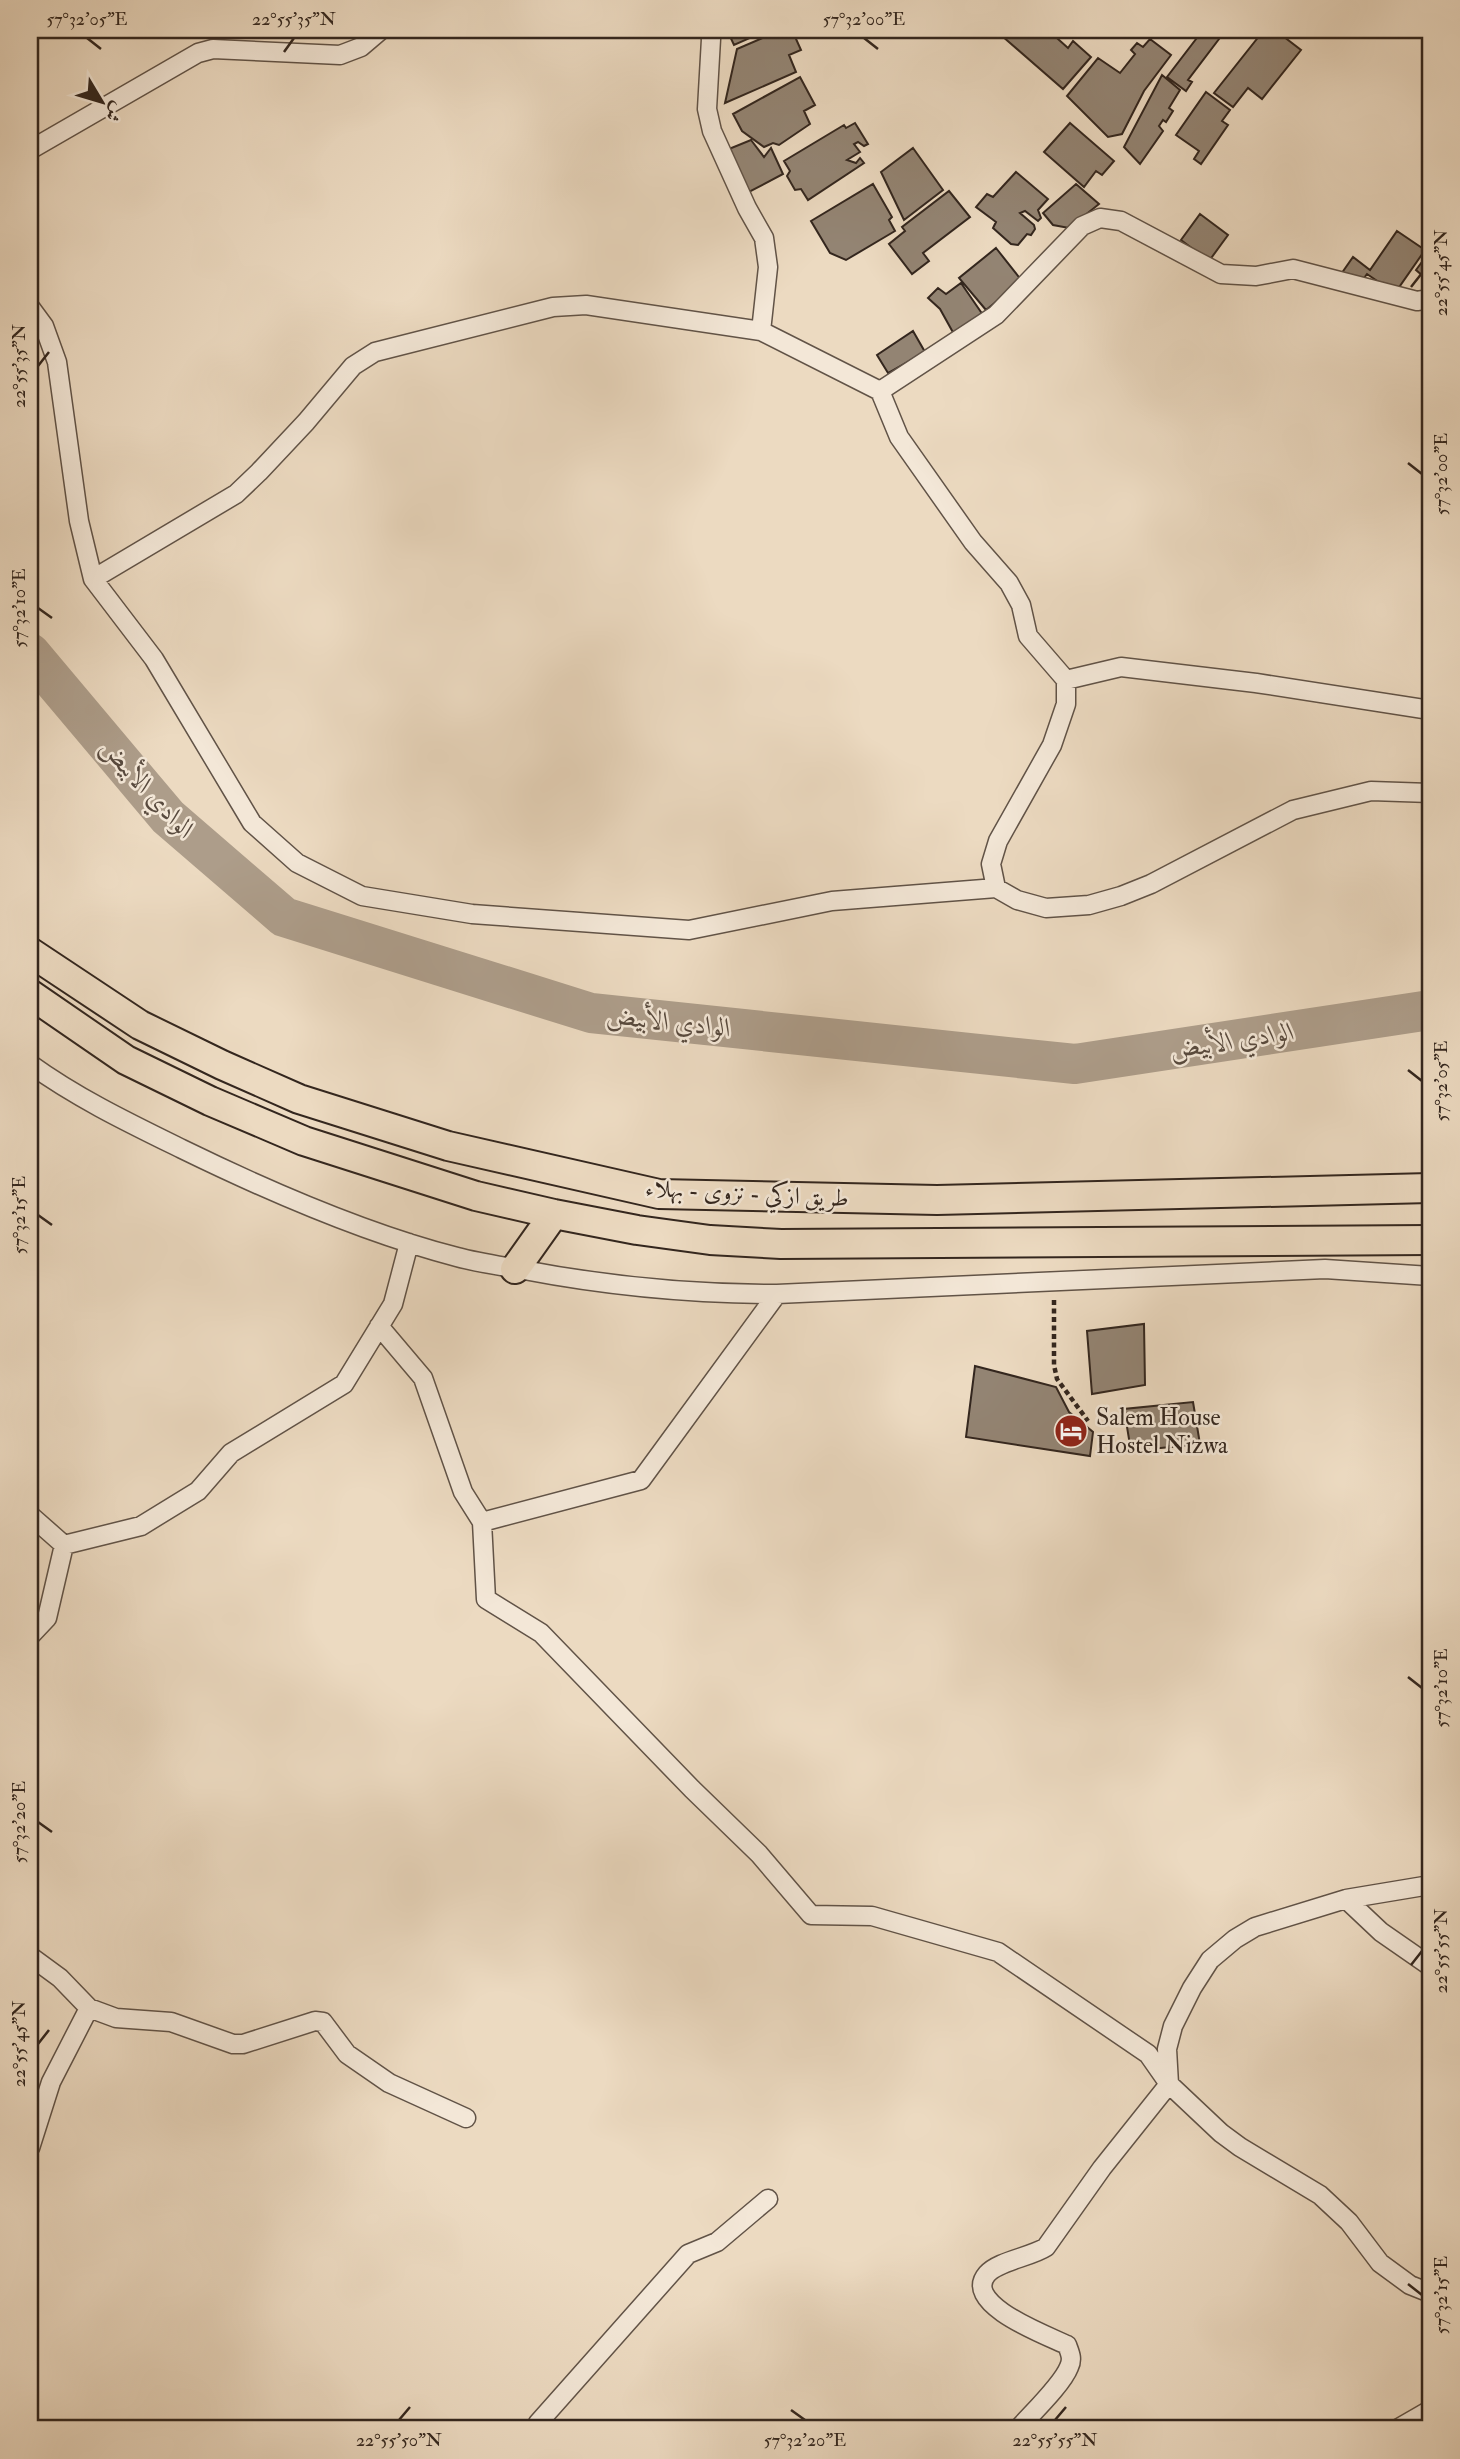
<svg xmlns="http://www.w3.org/2000/svg" width="1460" height="2459" font-family="'IM FELL Double Pica',Amiri,serif">
<style>
.lines{fill:none;stroke-linecap:round;stroke-linejoin:round}
.river{stroke:#ad9d8a;stroke-width:40}
.building{fill:#938473;stroke:#33261e;stroke-width:2}
.minor-casing{stroke:#615347;stroke-width:21}
.primary-casing{stroke:#33261e;stroke-width:32}
.path{stroke:#33261e;stroke-width:4.5;stroke-dasharray:5 3.5;stroke-linecap:butt}
.minor{stroke:#f3e7d7;stroke-width:18}
.primary{stroke:#ecdac1;stroke-width:28}
.ticks{fill:none;stroke:#33261e;stroke-width:2.5}
.labels{text-anchor:middle;stroke-width:5;stroke-linejoin:round;paint-order:stroke}
.street-label{font-size:24px;fill:#33261e;stroke:#f3e7d7}
.poi-label{font-size:24px;fill:#33261e;stroke:#f3e7d7;text-anchor:start}
.water-label{font-size:26px;font-style:italic;fill:#584a3e;stroke:#f3e7d7}
.neatline{fill:none;stroke:#33261e;stroke-width:2.5}
.ticks-label{font-size:18px;text-anchor:middle;fill:#33261e}
</style>
<rect width="100%" height="100%" fill="#ecdac1"/>
<filter id="stains"><feTurbulence type="fractalNoise" baseFrequency=".00286" numOctaves="4"/><feColorMatrix values="0 0 0 0 .2 0 0 0 0 .09 0 0 0 0 .02 0 0 0 .5 -.17"/></filter>
<radialGradient id="worn" r=".72"><stop offset=".6" stop-color="#630" stop-opacity="0"/><stop offset="1" stop-color="#630" stop-opacity=".3"/></radialGradient>
<g class="lines">
<!-- river -->
<path class="river" d="M30 653 168 817 284 917 591 1013 1075 1064 1430 1010"/>
</g>
<!-- building -->
<path class="building" d="M727 30H768L734 45Z
M781 30H792L801 50 789 55 796 72 725 103 737 49Z
M1009 30H1048L1068 48 1073 41 1091 57 1063 89 1002 36Z
M1203 30H1206L1219 39 1188 80 1192 82 1186 91 1167 77Z
M1264 30H1275L1301 50 1262 99 1248 88 1233 107 1214 93Z
M1150 39 1171 55 1144 91 1122 134 1108 137 1067 96 1098 58 1120 73 1135 54 1131 50 1137 43 1143 47Z
M1162 75 1180 90 1169 108 1173 111 1166 122 1163 120 1159 126 1163 131 1140 164 1124 147Z
M800 77 815 105 804 111 810 124 779 145 773 143 764 147 742 131 733 114Z
M1206 92 1230 110 1222 121 1228 125 1201 164 1194 159 1199 151 1176 135Z
M855 123 868 144 864 146 858 142 854 144 860 152 847 160 856 163 860 158 864 163 808 200 801 189 795 190 787 176 790 171 784 161 844 125 846 128Z
M1070 123 1114 161 1102 175 1096 171 1084 187 1044 152Z
M751 140 764 157 771 148 783 174 747 193 724 151Z
M913 148 943 190 904 220 881 172Z
M1016 172 1048 199 1038 210 1041 218 1038 221 1025 211 1020 213 1034 225 1035 229 1031 235 1027 234 1018 245 1011 244 993 228 996 222 976 207 987 194 993 197Z
M873 184 892 217 889 220 895 231 846 260 830 253 811 221Z
M1076 184 1099 204 1069 228 1053 225 1043 213Z
M949 191 970 217 923 253 929 261 912 274 889 244 905 231 902 227Z
M1200 214 1228 235 1209 261 1181 240Z
M1397 231 1425 250 1395 293 1367 274 1361 282 1339 277 1353 257 1370 270Z
M996 248 1022 281 986 310 959 278Z
M1430 251V282L1416 270Z
M961 283 983 315 955 336 940 309 928 298 938 288 946 294Z
M913 331 925 352 888 373 877 355Z
M1144 1324 1145 1385 1092 1394 1087 1331Z
M975 1366 1056 1387 1069 1412 1093 1432 1090 1456 966 1437Z
M1193 1402 1200 1444 1131 1451 1124 1409Z"/>
<g class="lines">
<defs>
<path id="minor" d="M709 30 711 39 707 109 712 131 747 208 764 238 768 267 761 331
M30 150 198 53 213 49 340 55 361 47 381 30
M30 307 44 326 57 362 79 521 93 579 154 659 252 823 297 863 362 896 472 914 689 930 832 901 996 888
M880 391 996 315 1082 226 1100 218 1121 221 1221 274 1256 276 1293 269 1417 301 1430 299
M93 579 236 494 259 472 306 422 353 366 375 352 553 307 586 305 761 331 880 391 899 437 973 542 1009 583 1021 605 1028 636 1066 680 1121 667 1256 683 1430 710
M1066 680V704L1052 745 998 841 991 864 996 888 1017 900 1046 908 1089 905 1121 896 1151 884 1293 810 1371 791 1430 793
M30 1064C77 1098 129 1123 182 1149 268 1191 364 1233 457 1257 479 1263 502 1266 524 1270 607 1286 692 1294 777 1294L1325 1269 1430 1276
M379 1326 423 1378 463 1492 482 1522 486 1599 541 1633 692 1789 759 1854 811 1915 872 1916 998 1952 1148 2054 1169 2084 1221 2133 1240 2147 1320 2195 1349 2222 1380 2263 1410 2285 1430 2293
M30 1515 64 1545 141 1526 198 1491 231 1453 344 1384 393 1304 409 1243
M482 1522 641 1480 777 1294
M30 1636 47 1618 64 1545
M1346 1899 1381 1932 1430 1966
M30 1956 60 1978 89 2008 116 2018 171 2022 233 2044H243L315 2021 323 2022 347 2054 389 2083 466 2118
M30 2148 51 2082 89 2008
M535 2429 538 2423 688 2254 717 2242 768 2199
M1018 2429C1031 2414 1062 2385 1069 2367 1073 2359 1070 2353 1067 2345 1048 2336 961 2304 987 2274 998 2261 1031 2257 1046 2247L1102 2168 1169 2084 1167 2049 1173 2026 1192 1988 1210 1960 1235 1939 1255 1927 1346 1899 1430 1885
M1397 2429 1430 2410"/>
<path id="primary" d="M30 952 140 1025 222 1065 299 1099 448 1146 659 1194 937 1200 1430 1188
M30 994 126 1060 210 1101 304 1141 476 1196 554 1214 637 1230 710 1240 781 1244 1430 1240
M515 1269 554 1214"/>
</defs>
<!-- minor casing -->
<use href="#minor" class="minor-casing"/>
<!-- primary casing -->
<use href="#primary" class="primary-casing"/>
<!-- path -->
<path class="path" d="M1054 1300V1365L1057 1379 1088 1421"/>
<!-- minor -->
<use href="#minor" class="minor"/>
<!-- primary -->
<use href="#primary" class="primary"/>
</g>
<!-- ticks -->
<path class="ticks" d="M87 38 101 49M864 38 878 49M284 52 294 38M1411 287 1422 273M38 366 49 352M1408 463 1422 474M38 608 52 618M1408 1070 1422 1081M38 1215 52 1225M1408 1677 1422 1688M38 1822 52 1832M1411 1965 1422 1951M38 2044 49 2030M1408 2284 1422 2295M791 2410 805 2420M399 2420 410 2407M1055 2420 1066 2407"/>
<!-- icons -->
<defs>
<symbol id="hotel-disc" viewBox="-11 -11 22 22"><circle r="9.5" fill="#8f2418" stroke="#f3e7d7"/><path d="M-6-4.5h1.5V1H6V5H4.5V3h-9V5H-6ZM-4 0a1.8 1.8 0 1 1 3.6 0ZM.5 0V-2.5h3Q6-2.5 6 0Z" fill="#fff"/></symbol>
</defs>
<g fill-rule="evenodd">
<use href="#hotel-disc" x="1052" y="1412" width="38" height="38"/>
</g>
<g class="labels">
<!-- street labels -->
<g class="street-label">
<text transform="translate(747 1193) rotate(3)" y="8">طريق ازكي - نزوى - بهلاء</text>
</g>
<!-- poi labels -->
<g class="poi-label">
<text x="1096" y="1425">Salem House<tspan x="1096" dy="28">Hostel Nizwa</tspan></text>
</g>
<!-- water labels -->
<g class="water-label">
<text transform="translate(148 788) rotate(47)" y="9">الوادي الأبيض</text>
<text transform="translate(669 1021) rotate(6)" y="9">الوادي الأبيض</text>
<text transform="translate(1232 1040) rotate(-9)" y="9">الوادي الأبيض</text>
</g>
</g>
<!-- margin -->
<rect width="1460" height="2459" fill="none" stroke="#ecdac1" stroke-width="77"/>
<!-- north arrow -->
<g transform="translate(102 102) rotate(128)" stroke="#f3e7d7" stroke-width="5" paint-order="stroke">
<path d="M0-5L12 26L0 18L-12 26Z" fill="#33261e"/>
<text y="-10" font-size="19" font-weight="bold" text-anchor="middle" fill="#33261e">ش</text>
</g>
<rect x="38" y="38" width="1384" height="2382" class="neatline"/>
<g class="ticks-label">
<text x="87" y="25">57°32'05"E</text>
<text x="294" y="25">22°55'35"N</text>
<text x="864" y="25">57°32'00"E</text>
<text transform="translate(1441 273) rotate(-90)" y="6">22°55'45"N</text>
<text transform="translate(19 366) rotate(-90)" y="6">22°55'35"N</text>
<text transform="translate(1441 474) rotate(-90)" y="6">57°32'00"E</text>
<text transform="translate(19 608) rotate(-90)" y="6">57°32'10"E</text>
<text transform="translate(1441 1081) rotate(-90)" y="6">57°32'05"E</text>
<text transform="translate(19 1215) rotate(-90)" y="6">57°32'15"E</text>
<text transform="translate(1441 1688) rotate(-90)" y="6">57°32'10"E</text>
<text transform="translate(19 1822) rotate(-90)" y="6">57°32'20"E</text>
<text transform="translate(1441 1951) rotate(-90)" y="6">22°55'55"N</text>
<text transform="translate(19 2044) rotate(-90)" y="6">22°55'45"N</text>
<text transform="translate(1441 2295) rotate(-90)" y="6">57°32'15"E</text>
<text x="399" y="2446">22°55'50"N</text>
<text x="805" y="2446">57°32'20"E</text>
<text x="1055" y="2446">22°55'55"N</text>
</g>
<rect width="100%" height="100%" filter="url(#stains)"/>
<rect width="100%" height="100%" fill="url(#worn)"/>
</svg>
